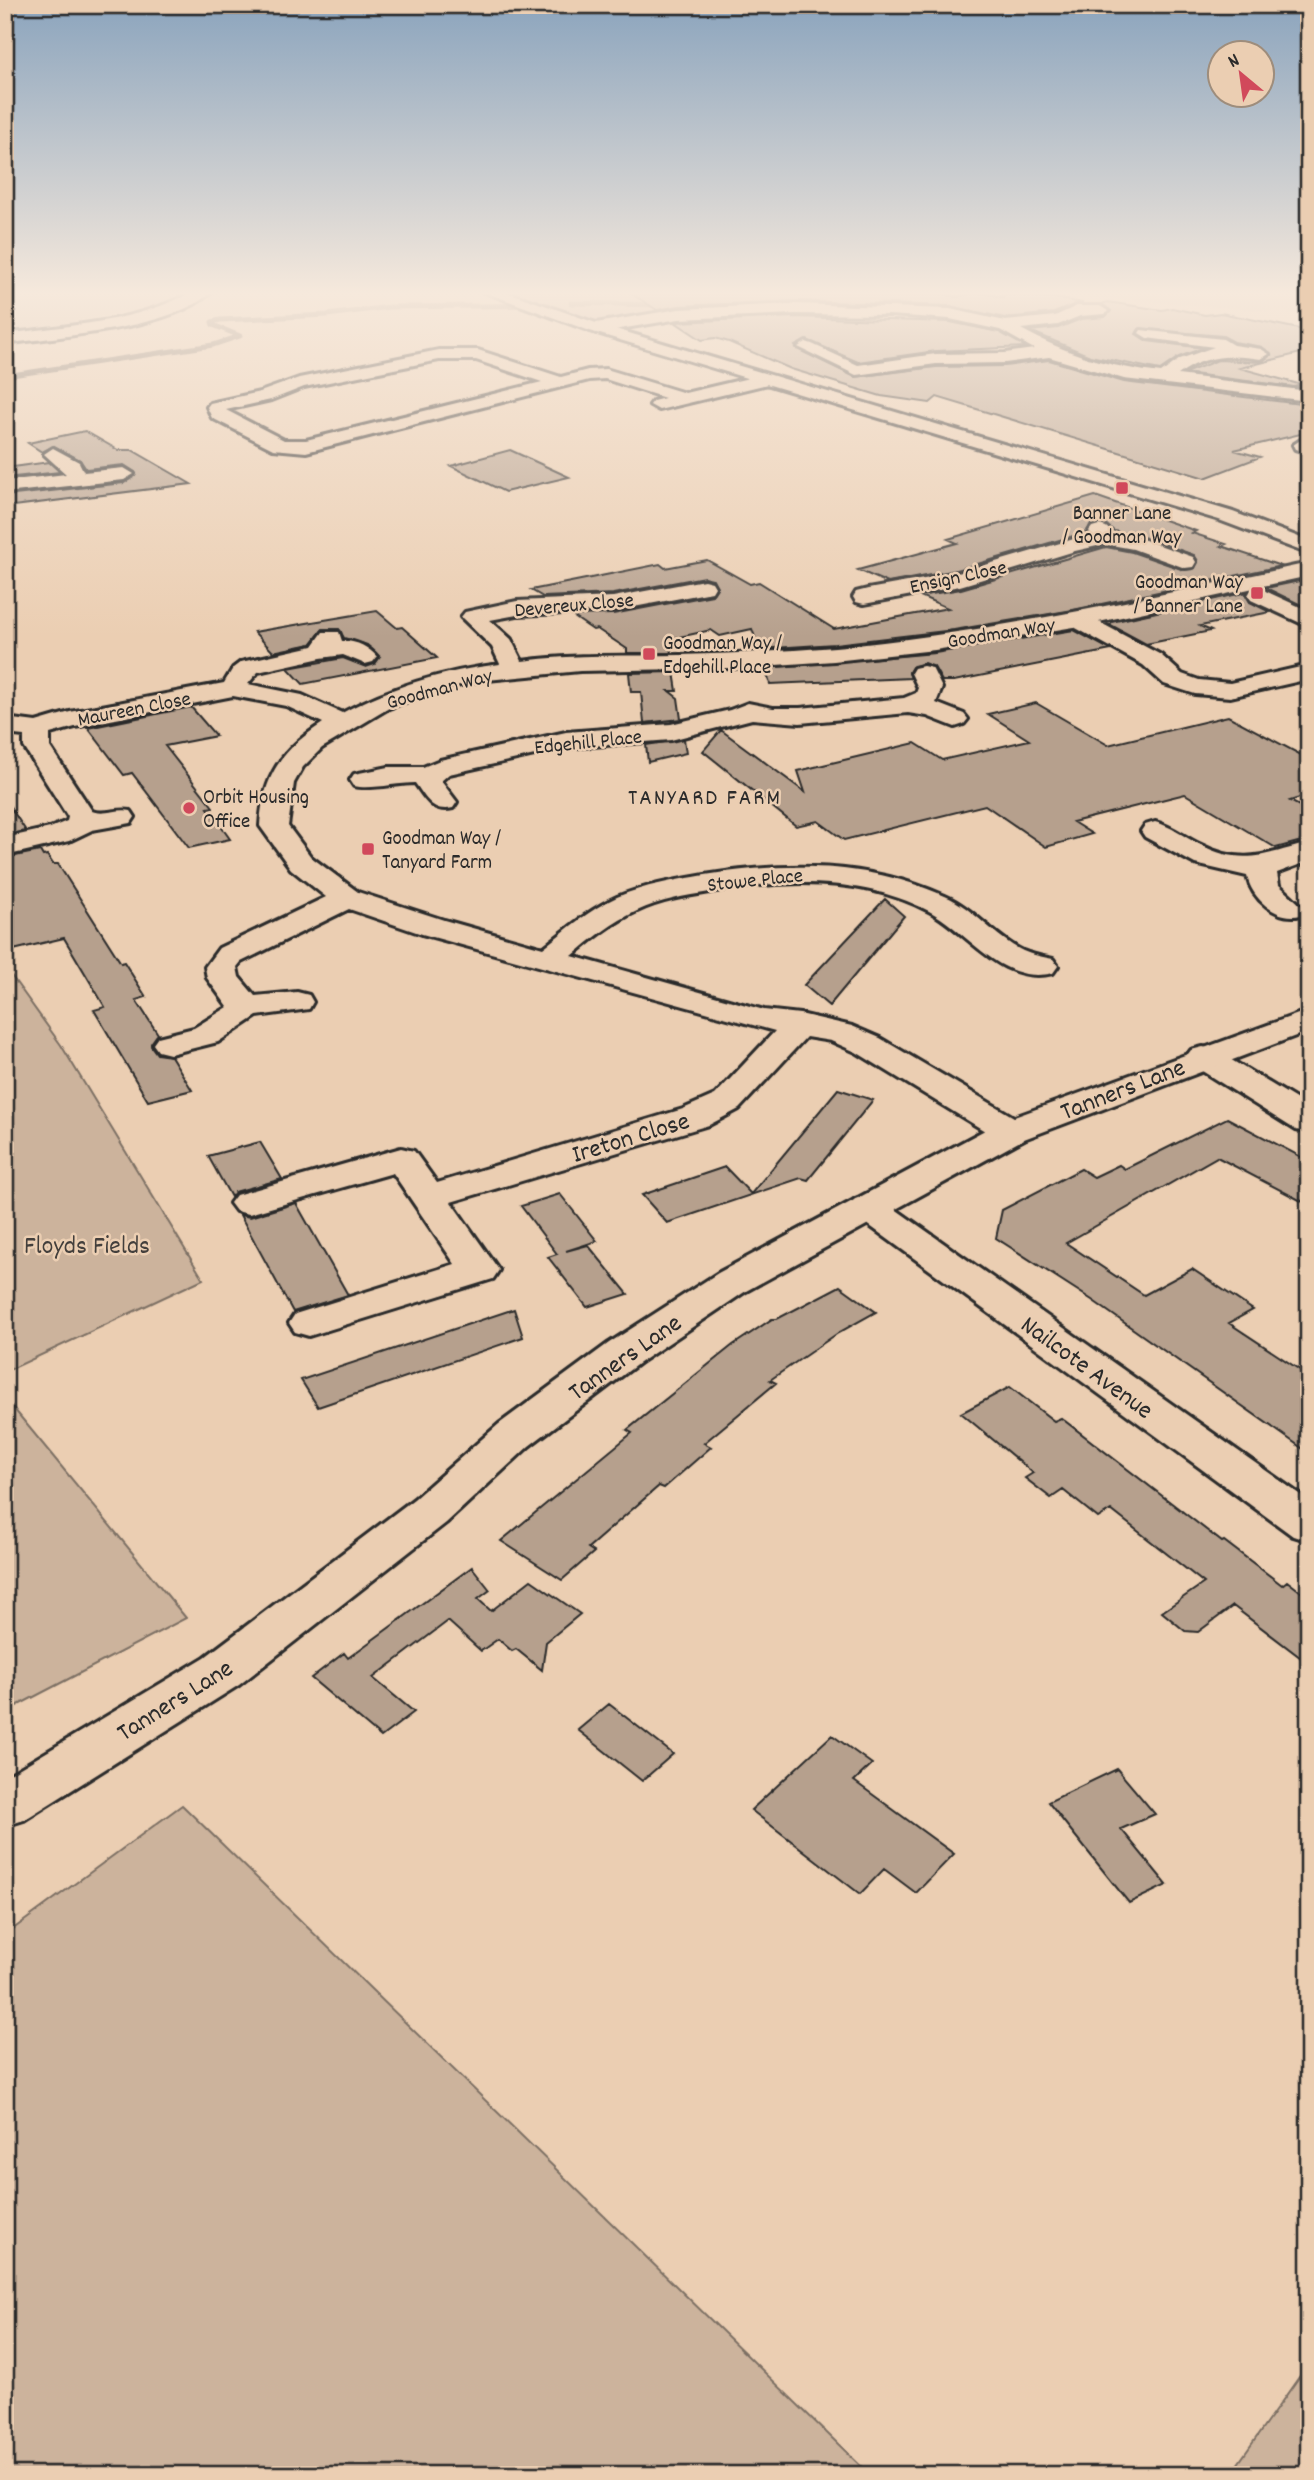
<svg xmlns="http://www.w3.org/2000/svg" width="1314" height="2480" font-family="Dekko,sans-serif">
<style>
.built{fill:#dbc0a7}
.green{fill:#ccb39c;stroke:#7c6f64;stroke-width:2}
.lines{fill:none;stroke-linecap:round;stroke-linejoin:round}
.stream{stroke:#71665c;stroke-width:5}
.building{fill:#b6a08d;stroke:#2b2b2b;stroke-width:2}
.street-casing{stroke:#2b2b2b;stroke-width:6}
.secondary-casing{stroke:#2b2b2b;stroke-width:6}
.street{fill:#ebceb2;fill-rule:evenodd}
.secondary{fill:#ebceb2;fill-rule:evenodd}
.poi-dot{fill:#d1495b;stroke:#ebceb2;stroke-width:2.5}
.labels{text-anchor:middle;stroke-width:5;stroke-linejoin:round;paint-order:stroke}
.far-poi-label{font-size:21px;fill:#2b2b2b;stroke:#ebceb2;text-anchor:start}
.far-street-label{font-size:21px;fill:#2b2b2b;stroke:#ebceb2}
.far-neighbourhood-label{font-size:23px;letter-spacing:2px;fill:#2b2b2b;stroke:#ebceb2}
.street-label{font-size:26px;fill:#2b2b2b;stroke:#ebceb2}
.park-label{font-size:26px;fill:#433f3c;stroke:#ebceb2}
</style>
<rect width="100%" height="100%" fill="#ebceb2"/>
<filter id="ink" filterUnits="userSpaceOnUse"><feTurbulence type="fractalNoise" baseFrequency=".0143" numOctaves="2"/><feDisplacementMap in="SourceGraphic" scale="14" xChannelSelector="R" yChannelSelector="G"/><feConvolveMatrix kernelMatrix="1 2 1 2 8 2 1 2 1" color-interpolation-filters="sRGB"/></filter>
<g filter="url(#ink)">
<!-- built -->
<path class="built" d="M60 290H176V291L173 300 164 306 5 333V296Z
M1008 290H1309V314L1295 313Z"/>
<!-- green -->
<path class="green" d="M501 290H720L771 297 783 307 603 322 581 318Z
M5 967 61 1045 203 1279 5 1372Z
M5 1398 186 1618 5 1712Z
M182 1805 870 2475H5V1935Z
M1309 2363V2475H1230Z"/>
<g class="lines">
<!-- stream -->
<path class="stream" d="M571 303 748 307
M790 305H913L992 314
M1021 315 1107 320
M5 376 213 345 240 336 213 325 212 322 220 320 327 315 389 307 549 305"/>
</g>
<!-- building -->
<path class="building" d="M626 290H927L957 297 977 292 1003 297 1007 294 1056 298 1083 303 1076 304 1054 313 1005 318 950 306 795 301 679 306 657 310Z
M1107 302 1162 310 1172 308 1205 315 1221 313 1309 331V351L1240 368 1302 385 1294 387 1185 373 1218 360 1261 362 1271 355 1262 347 1234 342 1223 336 1139 329 1136 334 1147 341 1203 348 1179 357 1160 370 1090 356 1030 331 1058 328 1081 319 1105 317 1111 311 1102 304Z
M795 317 950 322 999 332 1026 347 936 351 858 362 807 340 795 346 797 349 855 377 936 367 1005 366 1049 360 1124 382 1309 405V432L1234 450 1260 457 1205 478 937 397 930 403 881 396 791 369 729 342 715 338 702 340 675 322Z
M85 431 118 450H132L191 484 5 507V496L124 483 135 476V472L124 465 86 469 80 460 54 446 42 452 28 443Z
M510 450 569 477 505 492 451 466Z
M49 462 60 472 5 478V468Z
M1095 496 1196 531 1192 533 1226 544 1221 546 1281 566 1073 610 954 630 835 644 759 649 752 629 720 636 711 630 670 639 672 653H627V649L597 629 593 630 571 615 613 614 712 595 717 588 713 579 704 577 613 594 543 597 531 590 660 564 665 568 707 560 750 584 759 582 834 629 948 608 920 596 961 589 1106 547 1132 552 1184 570 1195 568 1198 561 1194 555 1146 538 1114 531 1098 522 1090 525 1087 532 957 570 888 583 858 570 957 543 948 539Z
M1309 579V603L1301 605 1266 588Z
M1247 592 1250 602 1270 612 1200 626 1211 631 1146 644 1107 623Z
M377 611 397 628 402 627 437 658 303 684 288 668 343 658 366 667 375 664 380 657 367 645 344 638 339 629H323L311 644 273 652 254 632Z
M1074 630 1111 650 954 681H942L934 667 924 663 912 667 909 672 911 678 770 684 765 668 935 653Z
M674 672 677 691H669L678 698 681 719 644 723 641 692H631L629 673Z
M1036 703 1108 745 1228 716 1309 759V795L1290 801 1309 811V839L1276 848 1185 794 1073 822 1092 834 1046 847 985 805 844 840 818 821 796 826 703 751 721 730 805 792 798 771 915 743 942 760 1029 740 988 714Z
M191 707 216 736 165 746 213 807 208 808 230 839 189 848 132 773 124 775 88 728Z
M684 739 686 753 648 762 646 745Z
M5 799 26 831 5 835Z
M40 851 43 856 47 855 53 864H58L121 963 124 962 146 997 136 1000 158 1034 151 1046 157 1054 171 1056 192 1090 148 1101 94 1010 105 1007 64 938 5 952V858Z
M885 899 904 916 829 1006 804 985Z
M838 1089 873 1100 808 1180 801 1178 667 1223 642 1195 725 1167 751 1194Z
M1227 1118 1309 1161V1205L1217 1157 1066 1243 1144 1295 1192 1269 1253 1310 1229 1323 1309 1376V1453L1092 1300 996 1238 1002 1210 1081 1169 1094 1177 1119 1165 1125 1169Z
M260 1142 282 1179 235 1192 231 1197 208 1156Z
M560 1194 597 1241 566 1251 588 1245 628 1294 587 1307 548 1257 557 1254 521 1206Z
M296 1203 348 1295 293 1312 240 1215 250 1217Z
M840 1286 876 1312 838 1333 770 1380 776 1383 704 1443 711 1447 664 1488 659 1486 588 1548 594 1552 562 1580 501 1541 632 1433 627 1430 733 1345 772 1319H777Z
M514 1309 523 1337 318 1407 301 1380Z
M1010 1387 1054 1421 1061 1418 1222 1542 1224 1541 1282 1585 1287 1581 1309 1598V1664L1233 1606 1198 1632 1185 1631 1162 1612 1204 1583 1111 1510 1098 1518 1063 1490 1051 1498 1025 1478 1033 1473 961 1413Z
M472 1567 490 1590 478 1599 491 1611 531 1580 580 1614 546 1642 542 1670 516 1649 512 1651 498 1639 481 1651 448 1621 373 1678 414 1712 381 1737 311 1678 344 1653 348 1658Z
M609 1704 673 1754 642 1781 578 1730Z
M832 1735 872 1764 854 1781 954 1854 916 1893 884 1869 860 1894 751 1810Z
M1117 1769 1155 1814 1121 1829 1167 1885 1129 1903 1048 1802Z"/>
<g class="lines">
<defs>
<path id="street" d="M5 290H21L19 293 5 295Z
M195 290H213C177 329 58 336 5 344V334C69 325 138 323 195 290Z
M795 304 950 309 1005 321 1055 316 1077 306H1100L1108 311 1105 314 1080 316 1058 325 1021 329C1066 354 1110 367 1161 373L1180 359 1214 347 1147 338 1139 333 1141 330 1223 339 1233 345 1261 349 1269 354 1261 359C1230 354 1204 355 1178 375L1309 391V401L1124 379 1049 357 1005 363 936 364 856 375 798 347 806 342 812 344 858 365 936 354 1005 353 1034 349 1000 330 950 319 889 315 795 314 679 319 596 333 588 328 596 323 679 309Z
M439 350H478L561 377 588 370 606 369 685 393 766 374 775 379 772 383 659 410 650 405 653 401 665 398 605 379 589 380 306 452 273 449 212 418 207 407 210 403 260 392 299 378ZM439 360H476L542 382 306 440H284L226 410 271 400 304 387Z
M1302 439 1309 441V453L1295 449 1293 445Z
M53 448 79 462 84 472 124 468 134 474 124 480 5 493V481L66 474 44 454Z
M1099 525 1106 527 1113 533 1145 540 1193 557 1196 562 1193 567 1185 568 1133 549 1106 544 1075 551 960 586 864 604 856 602 853 597 856 592 868 589 958 573 1091 534 1089 531 1092 527Z
M1309 563V576L1099 622 1161 655 1182 674 1199 680 1230 683 1309 665V679L1230 697 1195 694 1164 684 1143 665 1074 627 935 650 834 661 733 668 580 671 477 681 435 691 389 708 322 748 303 767 294 783 288 826 311 857 358 892 444 920 543 948C566 930 590 909 617 897 645 885 676 880 705 875 787 862 867 861 945 896 975 909 994 937 1023 951 1032 955 1043 957 1053 959L1058 966 1053 973C1001 986 969 932 929 911 862 876 781 879 710 892 685 896 660 900 637 911 613 922 592 939 572 956L764 1010 800 1014 852 1026 880 1038 1024 1123 1029 1131 1024 1139 1011 1142 998 1139 856 1052 831 1041 806 1037 739 1109 709 1125 451 1202 499 1270 493 1279 309 1336 295 1332 289 1323 295 1314 455 1264 393 1173 249 1214 236 1211 230 1203 236 1195 401 1148 414 1151 437 1183 683 1109 715 1095 775 1031 422 934 349 909 241 962 237 967 239 977 255 996 297 992 309 995 313 1002 309 1009 257 1016 218 1042 170 1054 158 1051 153 1044 158 1037 194 1028 228 1007 207 978 205 967 219 948 326 897 291 869 260 826C263 776 281 750 323 723L286 706 233 696 75 727 50 734V747L92 811C104 816 118 808 131 811L135 817 131 823 92 830 69 841 5 856V838L50 828 67 821 68 817 24 747V736L5 734V718L36 722 70 712 224 683 233 668 241 662 313 646 323 632H339L342 641C354 640 370 647 377 657L373 662 365 664 343 655 321 658 258 672 248 684 302 695 342 713C392 686 444 671 500 664L492 647 461 617 465 612 517 601 613 597 704 580 712 582 715 587 712 592 613 611 517 615 490 620 511 639 522 661C575 654 629 656 681 655 733 654 784 651 835 647 996 632 1151 597 1309 563Z
M1259 588 1309 611V627L1251 600 1248 595 1251 590Z
M923 666 932 668 942 688 936 703 964 714 968 719 964 724 955 727 927 716 908 713 800 723 752 719 671 740 566 748 449 774 441 781 457 802 453 808C432 813 426 798 415 783 397 783 370 790 354 786L350 780 354 774 389 767H423L440 760 566 732 671 724 730 710 748 703 773 708H800L904 698 916 693 918 688 911 673 914 668Z
M1155 822C1171 826 1184 837 1199 844 1243 867 1265 854 1309 843V861L1277 873 1279 885 1305 909 1301 915C1277 921 1252 899 1247 876L1195 864 1145 837 1141 831 1145 825Z
M1203 1047 1215 1050 1309 1107V1133L1296 1130 1191 1064 1186 1057 1191 1050Z
M868 1196 881 1199 1309 1501V1541L1293 1536 855 1215 849 1207 855 1199Z"/>
<path id="secondary" d="M479 290H501L602 325 1233 512 1309 541V554L1219 520 590 331Z
M1309 1010V1031L1024 1139 746 1291 639 1363 529 1446 446 1523 239 1685 24 1820 5 1826V1777L205 1657 414 1499 499 1424 609 1343 718 1273 998 1123Z"/>
</defs>
<!-- street casing -->
<use href="#street" class="street-casing"/>
<!-- secondary casing -->
<use href="#secondary" class="secondary-casing"/>
<!-- street -->
<use href="#street" class="street"/>
<!-- secondary -->
<use href="#secondary" class="secondary"/>
</g>
</g>
<!-- sky -->
<linearGradient id="sky" x2="0" y2="1"><stop stop-color="#8ba4bd"/><stop offset="0.46" stop-color="#f6e9dc"/><stop offset="1" stop-color="#f6e9dc" stop-opacity="0"/></linearGradient>
<rect width="1314" height="637" fill="url(#sky)"/>
<!-- markers -->
<g class="poi-dot">
<rect x="1115" y="481" width="14" height="14" rx="3.5"/>
<rect x="1250" y="586" width="14" height="14" rx="3.5"/>
<rect x="642" y="647" width="14" height="14" rx="3.5"/>
<circle cx="189" cy="808" r="7"/>
<rect x="361" y="842" width="14" height="14" rx="3.5"/>
</g>
<g class="labels">
<!-- far-poi labels -->
<g class="far-poi-label">
<text x="1122" y="519" text-anchor="middle">Banner Lane<tspan x="1122" dy="24">/ Goodman Way</tspan></text>
<text x="1243" y="588" text-anchor="end">Goodman Way<tspan x="1243" dy="24">/ Banner Lane</tspan></text>
<text x="663" y="649">Goodman Way /<tspan x="663" dy="24">Edgehill Place</tspan></text>
<text x="203" y="803">Orbit Housing<tspan x="203" dy="24">Office</tspan></text>
<text x="382" y="844">Goodman Way /<tspan x="382" dy="24">Tanyard Farm</tspan></text>
</g>
<!-- far-street labels -->
<g class="far-street-label">
<text transform="translate(958 576) rotate(-12)" y="7">Ensign Close</text>
<text transform="translate(574 604) rotate(-5)" y="7">Devereux Close</text>
<text transform="translate(1001 632) rotate(-9)" y="7">Goodman Way</text>
<text transform="translate(439 688) rotate(-15)" y="7">Goodman Way</text>
<text transform="translate(134 708) rotate(-11)" y="7">Maureen Close</text>
<text transform="translate(588 741) rotate(-6)" y="7">Edgehill Place</text>
<text transform="translate(755 879) rotate(-6)" y="7">Stowe Place</text>
</g>
<!-- far-neighbourhood labels -->
<g class="far-neighbourhood-label">
<text x="705" y="804">TANYARD FARM</text>
</g>
<!-- street labels -->
<g class="street-label">
<text transform="translate(1122 1088) rotate(-21)" y="9">Tanners Lane</text>
<text transform="translate(630 1136) rotate(-17)" y="9">Ireton Close</text>
<text transform="translate(624 1356) rotate(-35)" y="9">Tanners Lane</text>
<text transform="translate(1088 1366) rotate(36)" y="9">Nailcote Avenue</text>
<text transform="translate(174 1699) rotate(-32)" y="9">Tanners Lane</text>
</g>
<!-- park labels -->
<g class="park-label">
<text x="87" y="1253">Floyds Fields</text>
</g>
</g>
<!-- margin -->
<rect width="1314" height="2480" fill="none" stroke="#ebceb2" stroke-width="28"/>
<rect x="14" y="14" width="1286" height="2452" fill="none" stroke="#2b2b2b" stroke-width="2.5" filter="url(#ink)"/>
<!-- north arrow -->
<g transform="translate(1241 74) rotate(331)"><circle r="33" fill="#ebceb2" stroke="#9e8d7c" stroke-width="2"/>
<path d="M0-5L12 26L0 18L-12 26Z" fill="#d1495b"/>
<text y="-10" font-size="19" font-weight="bold" text-anchor="middle" fill="#2b2b2b">N</text>
</g>
</svg>
